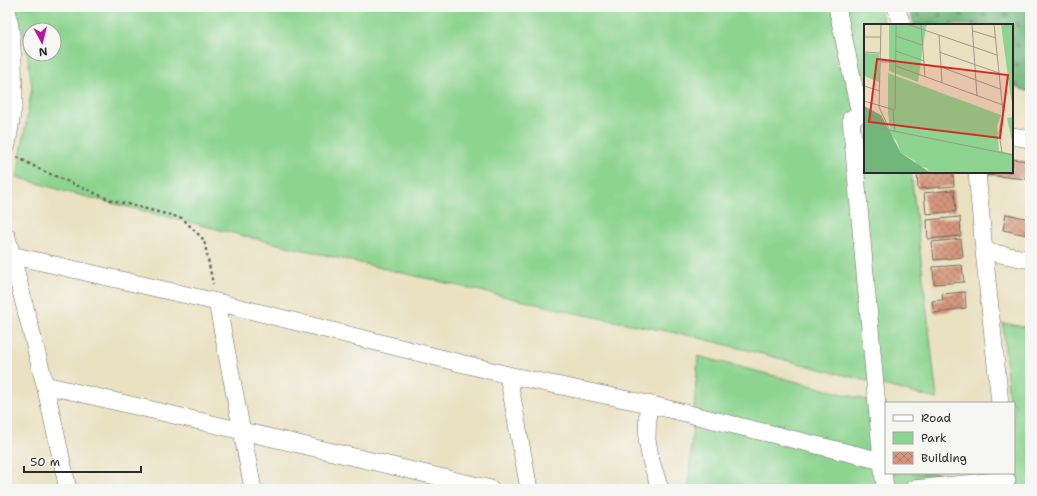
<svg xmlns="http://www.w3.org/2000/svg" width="1037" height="496" font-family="'Shantell Sans',sans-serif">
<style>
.green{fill:#8cd48f;stroke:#5c805d;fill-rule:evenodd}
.forest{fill:url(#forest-firs);stroke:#4e7052}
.building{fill:url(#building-cross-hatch)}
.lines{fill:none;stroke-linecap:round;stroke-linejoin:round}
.street-casing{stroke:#6e6b60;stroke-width:18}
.path{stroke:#6e6b60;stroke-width:2.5;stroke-dasharray:3 3;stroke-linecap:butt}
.street{stroke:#fff;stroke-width:17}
.inset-road{fill:none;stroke:#9e9885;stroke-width:1}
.view{fill:#d62828;fill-opacity:0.15;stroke:#d62828;stroke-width:2}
.inset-edge{fill:none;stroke:#2b2b2b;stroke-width:2}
</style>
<defs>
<pattern id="forest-firs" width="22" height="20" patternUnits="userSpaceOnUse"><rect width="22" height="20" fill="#71b67a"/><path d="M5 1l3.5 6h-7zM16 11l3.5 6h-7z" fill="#5d9464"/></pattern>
<pattern id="building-cross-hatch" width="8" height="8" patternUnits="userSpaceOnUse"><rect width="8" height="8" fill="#d7977d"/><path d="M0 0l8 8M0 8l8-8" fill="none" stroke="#af7b67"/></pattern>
</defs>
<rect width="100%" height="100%" fill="#f6f6f2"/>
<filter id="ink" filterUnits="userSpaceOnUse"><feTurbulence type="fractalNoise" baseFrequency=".025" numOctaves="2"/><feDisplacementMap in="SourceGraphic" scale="8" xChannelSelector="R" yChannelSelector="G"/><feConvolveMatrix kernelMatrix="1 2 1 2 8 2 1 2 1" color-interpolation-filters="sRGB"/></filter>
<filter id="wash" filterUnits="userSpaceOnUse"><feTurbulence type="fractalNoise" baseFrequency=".012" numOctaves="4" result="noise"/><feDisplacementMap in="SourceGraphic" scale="16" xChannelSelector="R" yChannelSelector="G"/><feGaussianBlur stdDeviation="0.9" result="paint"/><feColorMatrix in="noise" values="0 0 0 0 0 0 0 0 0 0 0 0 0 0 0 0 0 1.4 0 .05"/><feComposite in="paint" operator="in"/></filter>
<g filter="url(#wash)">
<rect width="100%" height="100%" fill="#eae1c1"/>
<!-- green -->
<path class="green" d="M16 7H880L884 25H865V172H911L937 399 696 337 584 315 265 241 67 192 17 177 32 87 26 44ZM30 30H54V54H30Z
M1003 323 1030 328V489H1014L1013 473 1014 403H1009Z
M698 356 886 405V473H940L942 489H688Z"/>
<!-- forest -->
<path class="forest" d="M909 7H1030V92L1012 86V25H914Z"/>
<g id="blocks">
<!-- building -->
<path class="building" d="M1012 159 1028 161 1026 179 987 175 988 172H1012Z
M917 172H953L954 186 918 189Z
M954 190 956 211 926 214 924 193Z
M1006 214 1030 219 1027 235 1003 230Z
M960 217 961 236 928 239 927 220Z
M961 239 963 257 934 260 932 242Z
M962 265 964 282 934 284 933 267Z
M965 292 966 308 951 310V311L934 313 932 301 943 300 942 294Z"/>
</g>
</g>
<g filter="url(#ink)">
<use href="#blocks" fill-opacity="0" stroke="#6e6b60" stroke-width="1"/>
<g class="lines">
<defs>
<path id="street" d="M837 7 860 114
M896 7 902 25
M7 9 11 33 13 61 14 101 7 145
M865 113 860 114 851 119 882 461 885 489
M1012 136 1030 139
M977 172 984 251 1000 403
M7 237 45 385 68 489
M984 251 1030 260
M11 255 217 302 508 375 648 404 882 461
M217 302 253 489
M508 375 529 489
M45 385 491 489
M648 404 647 440 651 461 660 489
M913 489 1007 480"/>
</defs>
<!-- street casing -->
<use href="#street" class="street-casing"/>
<!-- path -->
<path class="path" d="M17 157 41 170 111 200 182 218 204 240 213 284"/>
<!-- street -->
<use href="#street" class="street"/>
</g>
</g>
<!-- overview -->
<g transform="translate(864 24)">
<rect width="149" height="149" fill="#eae1c1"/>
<path d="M25 0H64L62 3 54 58 25 47ZM137 0H149V83L146 68ZM0 29 15 30V58L0 52ZM24 49 137 91 133 102 135 127 149 130V149H66L63 144 54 142 51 137 37 129 32 116 24 109 26 105 24 89ZM149 93V122L143 94Z" fill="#8cd48f"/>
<path d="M0 82 17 91 37 129 67 149H0Z" fill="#71b67a"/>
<path class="inset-road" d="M17 0 15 83 26 107M43 0 133 31M57 0 61 53M108 0 113 72M130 0 139 88 135 109 138 129M109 7 132 14M75 11 78 59M32 12 58 21M0 13H17M32 27 60 37M0 28 17 29M75 28 135 49M17 38H32M32 42 139 81M77 43 136 65M0 62 16 67M0 77 31 86 32 0M29 86 31 108M0 101 149 131"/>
<path class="view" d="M13 35 144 51 136 114 5 98Z"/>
<rect width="149" height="149" class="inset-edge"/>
</g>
<!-- margin -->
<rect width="1037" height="496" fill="none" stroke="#f6f6f2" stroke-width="24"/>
<!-- legend -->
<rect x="885" y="402" width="130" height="72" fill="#f6f6f2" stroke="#a5a5a2"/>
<rect x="893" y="415" width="20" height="6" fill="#ffffff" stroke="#a5a5a2"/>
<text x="921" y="422" font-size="12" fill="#2b2b2b">Road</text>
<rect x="893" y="432" width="20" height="12" fill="#8cd48f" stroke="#a5a5a2"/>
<text x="921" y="442" font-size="12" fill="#2b2b2b">Park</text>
<rect x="893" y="452" width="20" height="12" fill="url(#building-cross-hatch)" stroke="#a5a5a2"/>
<text x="921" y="462" font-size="12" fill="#2b2b2b">Building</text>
<!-- north arrow -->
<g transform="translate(42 42) rotate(173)"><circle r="19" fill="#f6f6f2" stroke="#a5a5a2"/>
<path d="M0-3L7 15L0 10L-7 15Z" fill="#b5179e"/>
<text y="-6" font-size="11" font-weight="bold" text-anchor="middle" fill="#2b2b2b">N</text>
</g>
<!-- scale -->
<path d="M24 466v6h117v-6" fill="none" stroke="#2b2b2b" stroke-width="2"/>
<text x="30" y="466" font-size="12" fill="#2b2b2b" stroke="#f6f6f2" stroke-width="3" paint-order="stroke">50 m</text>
</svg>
